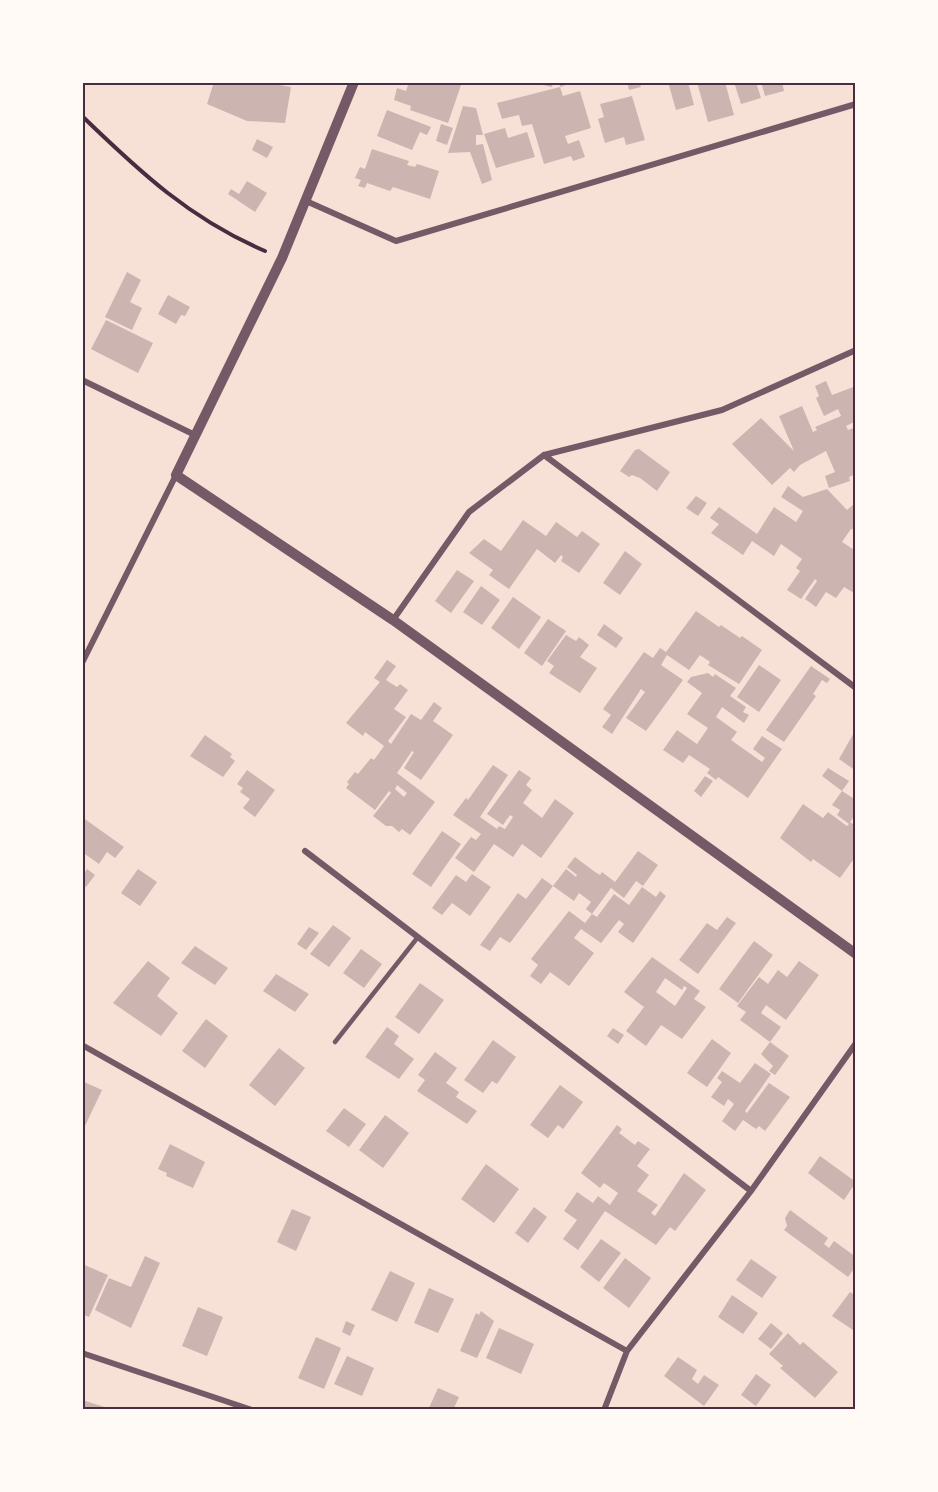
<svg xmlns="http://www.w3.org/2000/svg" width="938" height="1492" font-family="'DejaVu Sans',sans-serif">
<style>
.building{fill:#ccb4b1;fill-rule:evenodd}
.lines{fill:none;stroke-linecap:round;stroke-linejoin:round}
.path{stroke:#4a2c40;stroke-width:4}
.service{stroke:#755966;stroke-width:4.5}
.minor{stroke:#755966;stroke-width:6}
.tertiary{stroke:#755966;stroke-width:10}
.neatline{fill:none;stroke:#4a2c40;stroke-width:2}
</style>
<rect width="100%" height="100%" fill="#f7e1d7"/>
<!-- building -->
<path class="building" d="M214 82H263L291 87 285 123 247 121 207 104Z
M409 82H454L461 85 448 123 410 110 411 106 394 100 397 88 406 91Z
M530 82H553L552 87Z
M560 82H574L560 87 563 96 580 91 591 128 565 136 568 144 579 140 585 157 573 161 571 156 544 164 532 124 522 126 519 115 502 119 497 103 560 87Z
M627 82H639L641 87 629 90Z
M668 82H688L694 105 676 110Z
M697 82H725L734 115 708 122Z
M734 82H756L761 98 741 104Z
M761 82H782L784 91 765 96Z
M632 96 645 140 626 145 624 137 605 143 598 119 604 117 600 104Z
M463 106 476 108 483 135H476V145L483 144 492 180 482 184 470 152 448 153Z
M387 110 431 127 427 135 420 132 412 150 377 136Z
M441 124 453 128 447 145 436 141Z
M505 128 508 138 527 132 535 157 496 168 484 134Z
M257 139 273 147 267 158 252 150Z
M372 149 409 161 407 165 415 167 417 164 439 171 430 199 393 187 390 191 367 183 365 188 358 186 361 180 355 178 360 167 365 169Z
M247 181 267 193 255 212 228 194 231 189 239 194Z
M127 272 141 280 130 302 142 308 132 330 105 317Z
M168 295 190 307 185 316 181 315 176 324 158 314Z
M106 320 153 343 138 373 91 349Z
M826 381 832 395 856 386V421L846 426 848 430 856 427V474L849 477 850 481 829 488 825 476 835 472 826 451 800 465 794 472 790 468 772 485 732 444 761 418 794 451 779 416 802 406 813 432 817 430 815 427 841 416 838 409 824 416 816 398 819 396 815 386Z
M639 449 670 472 657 491 640 478 632 475 629 477 620 471 635 450Z
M788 486 803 497 827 489 847 510 855 503 853 500 856 497V530L851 529 842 542 856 551V594L844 587 836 598 826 592 816 607 805 599 817 581 815 579 801 599 787 590 800 571 796 568 802 559 781 544 774 556 752 541 743 555 711 533 719 524 710 518 719 507 757 534 774 507 796 522 803 511 781 497Z
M696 496 707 503 698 516 686 508Z
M523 520 546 536 556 522 577 537 582 531 600 544 579 573 561 561 563 557 561 555 555 563 537 549 509 589 489 575 493 570 469 553 484 539 501 551Z
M625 551 642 564 620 595 603 583Z
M457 570 474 581 451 613 435 601Z
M481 586 500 600 482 625 463 612Z
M513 597 541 617 519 649 491 628Z
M696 611 719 627 721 625 740 638 742 636 762 650 739 684 708 665 710 662 700 655 689 670 667 655 661 665 683 680 646 731 626 718 645 692 641 689 612 734 602 727 611 715 603 709 644 652 653 658 660 648 666 652Z
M548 619 566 631 542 666 524 653Z
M604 624 623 638 616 648 597 635Z
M566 635 576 641 579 637 589 645 580 657 597 668 580 693 549 673 554 666 547 661Z
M387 660 396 666 386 680 397 687 400 684 408 690 394 709 406 717 388 741 391 744 411 714 421 720 434 702 442 708 433 721 453 735 421 780 404 768 414 752 412 751 397 773 435 802 410 835 402 829 399 832 392 826H386L373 816 391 793 389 791 375 810 346 788 349 784 347 782 355 772 358 774 371 758 374 760 384 746 365 732 363 736 346 723 380 682 374 678ZM397 785 407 793 404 797 395 789Z
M759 665 781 680 759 712 737 697Z
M811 666 830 679 827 683 822 680 813 694 816 696 784 742 766 730Z
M708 673 713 677 715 674 736 688 730 696 746 707 743 712 749 715 744 723 722 707 716 717 737 732 731 740 762 762 765 758 753 749 762 736 782 749 748 798 718 777 716 780 707 773 710 769 689 755 683 763 663 750 677 730 697 744 708 728 687 714 702 693 687 682 691 677Z
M856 729V771L839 759Z
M205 735 232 754 230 757 235 761 223 777 190 756Z
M493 765 508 775 480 817 497 829 499 826 505 829 513 817 510 815 503 825 487 814 519 770 531 778 526 785 532 790 523 803 542 818 555 799 574 813 541 858 522 844 513 857 494 844 474 872 455 858 471 837 476 840 481 834 453 815 466 798 468 800Z
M828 768 849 781 842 791 822 776Z
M247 770 275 790 255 817 243 808 250 799 240 792 243 788 237 784Z
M705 776 713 781 701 797 694 791Z
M842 791 856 800V819L853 818 850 822 856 826V856L840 878 813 859 811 862 780 838 803 804 823 818 828 812 847 826 849 824 837 815 840 810 832 805Z
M82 817 124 847 115 858 107 852 99 864 82 852Z
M442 831 461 844 431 887 412 874Z
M638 851 658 865 643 886 636 881 624 898 611 888 592 914 586 909 591 902 579 893 574 901 553 886 566 869 576 877 577 875 567 867 575 857 595 872 600 875 602 872 615 882Z
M87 869 95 875 86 887 82 884V876Z
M138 869 157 882 140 906 121 893Z
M472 874 491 887 470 916 452 903 442 915 432 908 456 875 466 882Z
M542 878 553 886 510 943 500 937 490 951 480 945 518 893 526 899Z
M642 887 656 897 660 891 666 896 633 943 618 932 624 924 619 920 601 943 581 929 574 938 594 953 569 986 550 972 541 984 530 976 538 965 531 959 569 911 585 923 592 914 597 917 614 894 629 905Z
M727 917 736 923 698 974 679 960 707 923 717 930Z
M333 925 351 938 329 967 310 954Z
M309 927 319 933 306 950 297 944Z
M754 941 773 955 738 1003 719 989Z
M195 946 228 968 215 985 181 963Z
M361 949 382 964 364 988 343 973Z
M652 957 700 991 694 999 706 1007 682 1039 661 1025 646 1046 626 1031 644 1007 624 992ZM665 978 682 990 684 986 687 988 675 1006 656 992Z
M148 961 170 978 157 996 178 1013 161 1036 113 1003Z
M799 961 819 975 786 1020 766 1005 761 1013 781 1027 770 1042 740 1020 746 1012 737 1006 759 977 768 984 778 970 787 977Z
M276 974 309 994 295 1012 263 991Z
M420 983 444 1000 419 1034 395 1017Z
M206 1019 228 1036 205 1068 182 1051Z
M387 1027 399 1036 394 1044 414 1059 399 1079 365 1057Z
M613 1028 624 1035 618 1044 607 1036Z
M712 1039 731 1053 707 1087 687 1073Z
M493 1040 516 1057 497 1084 492 1081 483 1093 464 1080Z
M770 1042 789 1056 775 1075 769 1071 773 1066 761 1054Z
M279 1048 305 1068 275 1106 249 1085Z
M435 1052 457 1068 446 1083 459 1092 456 1097 477 1111 467 1124 417 1091 425 1080 418 1075Z
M755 1063 771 1074 745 1111 747 1113 769 1083 790 1097 765 1131 759 1126 756 1129 743 1120 735 1131 722 1121 734 1104 728 1099 724 1106 711 1097 722 1082 717 1078 722 1071 740 1083Z
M82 1081 102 1090 85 1126H82Z
M560 1085 583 1102 563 1129 558 1125 548 1138 530 1125Z
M344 1108 366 1124 349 1147 326 1131Z
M385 1115 409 1133 383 1168 359 1150Z
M617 1125 622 1129 619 1133 635 1145 638 1141 650 1149 637 1166 649 1175 637 1191 658 1205 651 1213 655 1216 684 1173 706 1190 675 1231 670 1227 656 1245 605 1211 578 1250 563 1239 577 1220 564 1211 577 1192 593 1203 598 1196 610 1205 618 1193 604 1183 600 1188 581 1173Z
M170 1144 205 1162 193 1188 166 1176 167 1173 158 1169Z
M820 1156 856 1182 844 1200 808 1173Z
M486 1164 519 1189 494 1223 461 1199Z
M534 1207 547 1217 528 1243 515 1233Z
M292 1209 311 1217 296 1251 277 1242Z
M790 1210 828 1238 824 1244 829 1248 834 1241 856 1257V1266L848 1277 784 1230 787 1226 785 1218Z
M601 1239 621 1253 599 1282 580 1267Z
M145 1256 160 1263 131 1328 95 1310 109 1278 131 1287Z
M625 1258 651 1278 629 1308 603 1288Z
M751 1259 777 1277 762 1298 736 1280Z
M82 1264 108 1275 89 1317 82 1314Z
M390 1271 415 1283 397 1322 371 1310Z
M429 1288 454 1299 438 1333 414 1323Z
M850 1292 856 1296V1332L832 1316Z
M732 1295 758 1313 743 1334 718 1317Z
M198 1307 223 1317 207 1356 182 1346Z
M481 1311 494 1321 477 1358 460 1351 476 1313 479 1315Z
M346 1321 355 1325 350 1336 342 1332Z
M771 1323 783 1333 771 1349 758 1339Z
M499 1328 534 1344 521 1374 486 1358Z
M788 1333 800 1345 803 1342 838 1372 815 1398 780 1368 783 1366 769 1354Z
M316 1337 341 1348 324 1389 298 1378Z
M347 1356 374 1368 362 1396 334 1384Z
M678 1357 697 1370 692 1379 698 1384 704 1375 719 1385 704 1406 664 1376Z
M756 1374 771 1385 756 1406 741 1395Z
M438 1388 459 1397 453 1410H428Z
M82 1400 111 1409V1410H82Z"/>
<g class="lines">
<!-- path -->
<path class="path" d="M82 116C140 172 190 219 265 251"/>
<!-- service -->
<path class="service" d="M335 1042 418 937"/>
<!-- minor -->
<path class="minor" d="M306 201 396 241 856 104
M82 380 195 435
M544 455 856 688
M393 620 469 512 544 455 722 410 856 350
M82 663 176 475
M305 851 751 1191
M82 1045 627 1351
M82 1353 252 1410
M604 1410 627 1351 751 1191 856 1043"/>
<!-- tertiary -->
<path class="tertiary" d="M354 82 282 258 176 475 393 620 856 954"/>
</g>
<!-- border -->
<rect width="938" height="1492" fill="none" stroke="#fffaf5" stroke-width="168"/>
<rect x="84" y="84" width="770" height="1324" class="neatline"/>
</svg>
